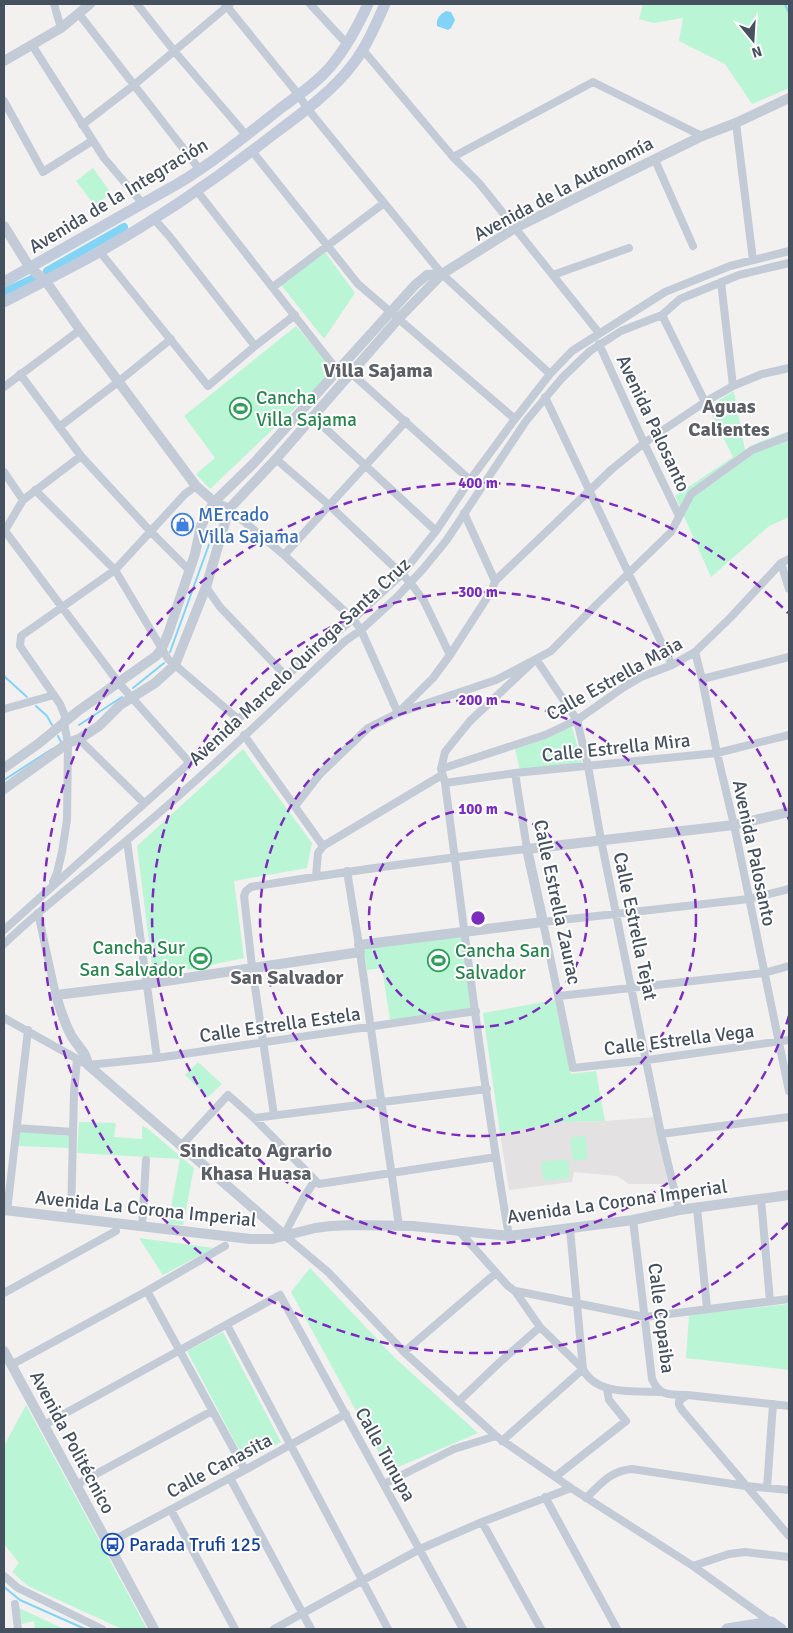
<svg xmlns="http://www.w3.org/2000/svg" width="793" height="1633" font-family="Signika,sans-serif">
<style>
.education{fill:#e4e1e2}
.green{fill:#baf5d6}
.water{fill:#82d4f6}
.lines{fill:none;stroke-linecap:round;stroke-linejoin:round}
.stream{stroke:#82d4f6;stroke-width:2}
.canal{stroke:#82d4f6;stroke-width:8}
.minor{stroke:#c2cbd6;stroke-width:8}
.tertiary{stroke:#c2cbd6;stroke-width:10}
.secondary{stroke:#c1cbdb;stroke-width:11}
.ring{fill:none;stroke:#7b2cbf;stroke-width:2.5;stroke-dasharray:9 6}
.labels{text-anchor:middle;stroke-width:4;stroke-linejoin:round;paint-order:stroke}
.street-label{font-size:19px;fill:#465160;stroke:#fff}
.leisure-label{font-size:19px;fill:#27864d;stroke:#fff;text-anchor:start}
.shop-label{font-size:19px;fill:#366cbe;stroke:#fff;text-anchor:start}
.transit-label{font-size:19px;fill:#164399;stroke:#fff;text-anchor:start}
.neighbourhood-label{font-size:20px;font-weight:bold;fill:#5c5f66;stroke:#fff}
.centre{fill:#7b2cbf;stroke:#fff;stroke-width:2.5}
.ring-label{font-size:15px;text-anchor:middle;font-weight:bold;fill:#7b2cbf;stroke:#fff;stroke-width:4;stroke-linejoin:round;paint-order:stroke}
</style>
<rect width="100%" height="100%" fill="#f3f0f0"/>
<!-- education -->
<path class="education" d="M655 1117 668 1184H629L617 1176 574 1172 572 1182 509 1190 500 1133 565 1122 605 1121Z"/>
<!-- green -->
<path class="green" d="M643 4H789V88L752 104 725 64 679 41 683 18 653 23 639 19Z
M93 168 111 193 95 206 76 181Z
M325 252 355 293 324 339 281 285Z
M296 326 334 371 210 489 196 474 215 458 184 416Z
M734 391 745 450 759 442 789 431V517L769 526 711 577 675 496 733 457 708 407Z
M572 727 582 763 520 770 515 749 543 740Z
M243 749 312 843 307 868 234 881 244 958 187 970V968L153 974 137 846Z
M461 935 471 1008 390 1020 382 968 367 970 364 949Z
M555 1000 571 1074 596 1071 605 1121 565 1122 500 1133 483 1013Z
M198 1062 222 1084 208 1097 185 1075Z
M79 1122 116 1123 114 1137 142 1139V1126L147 1128 194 1168 183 1225 168 1224 180 1159 77 1153Z
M19 1131 69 1136V1148L18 1146Z
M585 1136 588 1159 573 1161 570 1138Z
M568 1159 570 1178 544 1181 541 1162Z
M139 1238 214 1248 163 1275Z
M310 1268 394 1357 478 1433 389 1471 291 1292Z
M789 1304V1370L686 1358 689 1315Z
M223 1332 281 1442 245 1461 187 1351Z
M26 1405 147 1629H122L28 1586 12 1572 19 1563 4 1544V1446Z
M19 1608 64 1629H35L34 1621 22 1624Z"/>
<!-- water -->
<path class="water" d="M446 11 451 12 455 20 451 28 448 30 437 26C436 19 439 15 446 11Z"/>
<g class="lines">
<!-- stream -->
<path class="stream" d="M785 4 789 13
M170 652 215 528
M4 676 27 697
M133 688 164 663
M36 706 47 716 52 725
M79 725 122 697
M58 736 61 742
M4 780 52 749
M4 1587 20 1600 85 1629"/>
<!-- canal -->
<path class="canal" d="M47 271 124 227
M4 292 38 276"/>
<!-- minor -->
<path class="minor" d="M54 4 61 28
M137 4 175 52 246 135
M225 4 298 94 307 108 442 274 550 374
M310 4 347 44
M79 14 200 170
M32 45 104 158 143 204
M363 50 453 157 479 183 599 333
M4 101 43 172 92 141
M736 123 753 260
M82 125 134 85 230 4
M252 151 358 284 515 419
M453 157 593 82 702 136
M655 160 693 246
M197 191 337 370
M154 219 170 237 255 346
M100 252 208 386 255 346 295 315
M553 275 629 248
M721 282 733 386
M273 287 384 203
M662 315 705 402
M599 344 644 443 679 516
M351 373 470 480
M20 374 81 456 151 532 189 570
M4 387 80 330
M545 397 672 665
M312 416 436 531
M59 427 118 382 171 339
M276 459 329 505 410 582 424 601 450 655
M4 472 23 500 4 532
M35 490 115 570 168 659 238 719
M23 500 81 456
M229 509 284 555 353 619 361 630 398 713 496 680 536 659 577 720 588 766 601 840 661 1134 679 1210
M464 513 495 581
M5 531 118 682 189 762
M284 555 406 421
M781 563 789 589
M206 587 220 607 286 676
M695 652 702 679 717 753 734 825 789 1091
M702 679 789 657
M4 709 54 695
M244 735 323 846
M79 739 144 803
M441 769 545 735 577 720 624 687 641 677 672 665 695 652 731 617 781 563 789 559
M445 783 515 773 717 753 789 735
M295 806 320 774 368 728 398 713 433 678 450 655 492 590 495 581 612 469 644 443 705 402 733 386 762 374 789 368
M127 841 157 1058
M347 871 359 945 399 1226
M316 876 318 853 323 846 442 775
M53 882 57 873 62 852 67 820 68 743 64 723 65 716 60 704 20 646 21 636 115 570 185 494 196 486
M789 889 749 899 543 922 573 1068 647 1060 789 1040
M38 913 56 995
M4 930 286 676 353 619 402 574 436 531 470 480 515 419 550 374 572 351 665 292 730 266 789 251
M4 944C42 907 85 875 126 841 202 778 273 709 345 641L361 630 397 597 423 569 446 541 526 421 562 378 590 351 621 331 662 315 680 299 739 275 789 263
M559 996 764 973 789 966
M4 1018 88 1065 157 1058 476 1011
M274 1115 252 967 244 896 246 891 251 887C342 872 434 859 527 849L515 773
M254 1118 487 1089
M17 1128 73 1132
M661 1134 789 1117
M181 1146 228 1095 254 1118 319 1184 496 1157
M315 1180 303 1199 284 1235 328 1272 404 1352 496 1436 571 1488 693 1566 771 1622
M761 1199 770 1301
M697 1208 707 1308
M7 1211 28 1030
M71 1218 74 1092 77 1060
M633 1220 652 1379C659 1396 670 1395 687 1395
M142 1227 146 1160
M459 1231 508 1286 515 1291 521 1292 645 1317 789 1299
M509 1236C483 1086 465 934 445 783L441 769 445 752 470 721 536 659 551 651 597 604 671 532 691 494 752 450 789 436
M147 1291 245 1470
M515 1291 540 1327 583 1369C596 1396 636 1391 662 1392
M4 1293 116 1231
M227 1325 388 1629
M404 1352 496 1273
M11 1365 147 1291 225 1246
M458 1402 500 1362 540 1327
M789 1406 687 1395 679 1401V1405L682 1410 789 1536
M44 1425 280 1295 463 1629
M502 1441 583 1369 570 1229
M555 1477 626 1421 609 1400 607 1389
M230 1478 311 1629
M384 1484 454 1449 496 1436
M76 1485 212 1411
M767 1488 773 1404
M545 1497 617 1629
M586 1498C601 1484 610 1471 632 1469L746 1486 789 1490
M171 1510 235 1629
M482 1522 541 1629
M108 1543 245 1470 346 1414
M693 1566 729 1554 745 1552 789 1557
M4 1576 18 1588 102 1629
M15 1604 18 1629
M274 1629 420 1549 482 1522 571 1488"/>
<!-- tertiary -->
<path class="tertiary" d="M4 61 61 28 90 4
M4 226 30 268 45 280 80 330 196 486 214 502 229 509
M4 768 38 744 78 711 156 656 161 650 168 634 195 554 201 526 214 502 254 463 415 285 427 275 442 274
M4 789 68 743 79 739 99 726 120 705 155 683 175 665 206 587 229 509 276 459 399 318 442 274 515 228 702 136 736 123 789 98
M359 945 543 922 527 849 734 825 789 812
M4 1210 250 1239H272L315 1228 331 1226 353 1225 413 1226 509 1236 633 1220 679 1210 789 1195
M284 1235 88 1065C87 1053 77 1046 71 1035 64 1022 60 1009 56 995L146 984 360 952
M4 1351 154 1629"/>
<!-- secondary -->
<path class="secondary" d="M4 282 179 183C215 161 248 134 281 108 298 95 317 83 331 66 346 48 358 26 368 4
M4 302C36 285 69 269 101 251 162 216 219 177 274 134 302 113 332 92 353 64 367 46 376 24 385 4
M727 1629 771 1622 781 1629"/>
</g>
<!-- distance rings -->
<g class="ring">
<circle cx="478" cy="918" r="109"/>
<circle cx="478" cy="918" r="218"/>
<path d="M789 1016A326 326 0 1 1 789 820"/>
<path d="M788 1223A435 435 0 1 1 788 613"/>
</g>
<!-- icons -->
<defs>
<symbol id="stadium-ring" viewBox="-11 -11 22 22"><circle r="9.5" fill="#fff" stroke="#2e9e5b" stroke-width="1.5"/><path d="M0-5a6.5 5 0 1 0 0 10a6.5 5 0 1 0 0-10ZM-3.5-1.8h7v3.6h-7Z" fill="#2e9e5b"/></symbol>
<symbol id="shop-ring" viewBox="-11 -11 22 22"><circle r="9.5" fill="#fff" stroke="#3f7fe0" stroke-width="1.5"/><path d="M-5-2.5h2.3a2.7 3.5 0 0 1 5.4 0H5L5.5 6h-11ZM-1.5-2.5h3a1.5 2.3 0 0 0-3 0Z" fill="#3f7fe0"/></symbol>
<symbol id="bus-ring" viewBox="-11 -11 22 22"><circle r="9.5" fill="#fff" stroke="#1a4fb4" stroke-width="1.5"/><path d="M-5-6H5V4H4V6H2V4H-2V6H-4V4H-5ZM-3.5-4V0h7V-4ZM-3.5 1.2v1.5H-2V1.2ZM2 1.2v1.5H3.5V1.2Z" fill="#1a4fb4"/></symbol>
</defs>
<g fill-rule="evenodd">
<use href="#stadium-ring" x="228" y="396" width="25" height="25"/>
<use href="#shop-ring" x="170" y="512" width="25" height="25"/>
<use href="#stadium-ring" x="188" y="946" width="25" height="25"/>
<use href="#stadium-ring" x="426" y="948" width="25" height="25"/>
<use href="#bus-ring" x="100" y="1532" width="25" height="25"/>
</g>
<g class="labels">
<!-- street labels -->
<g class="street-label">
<text transform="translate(563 188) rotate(-28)" y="7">Avenida de la Autonomía</text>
<text transform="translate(118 195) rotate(-31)" y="7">Avenida de la Integración</text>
<text transform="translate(654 423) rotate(65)" y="7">Avenida Palosanto</text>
<text transform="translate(299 661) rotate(-43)" y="7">Avenida Marcelo Quiroga Santa Cruz</text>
<text transform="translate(614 678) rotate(-29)" y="7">Calle Estrella Maia</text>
<text transform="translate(616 747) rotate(-6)" y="7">Calle Estrella Mira</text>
<text transform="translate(755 853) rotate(78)" y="7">Avenida Palosanto</text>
<text transform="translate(558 902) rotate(78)" y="7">Calle Estrella Zaurac</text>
<text transform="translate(636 926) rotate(78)" y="7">Calle Estrella Tejat</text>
<text transform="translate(280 1024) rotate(-8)" y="7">Calle Estrella Estela</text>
<text transform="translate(679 1039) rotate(-7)" y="7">Calle Estrella Vega</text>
<text transform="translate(617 1201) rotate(-8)" y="7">Avenida La Corona Imperial</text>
<text transform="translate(146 1208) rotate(6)" y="7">Avenida La Corona Imperial</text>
<text transform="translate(662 1318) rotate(83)" y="7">Calle Copaiba</text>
<text transform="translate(73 1442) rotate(62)" y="7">Avenida Politécnico</text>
<text transform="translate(386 1454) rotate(61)" y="7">Calle Tunupa</text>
<text transform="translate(219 1465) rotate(-28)" y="7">Calle Canasita</text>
</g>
<!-- leisure labels -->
<g class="leisure-label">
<text x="256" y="404">Cancha<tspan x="256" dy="22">Villa Sajama</tspan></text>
<text x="185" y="954" text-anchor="end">Cancha Sur<tspan x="185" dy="22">San Salvador</tspan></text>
<text x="455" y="957">Cancha San<tspan x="455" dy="22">Salvador</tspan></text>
</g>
<!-- shop labels -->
<g class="shop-label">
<text x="198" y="521">MErcado<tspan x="198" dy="22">Villa Sajama</tspan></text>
</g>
<!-- transit labels -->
<g class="transit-label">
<text x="129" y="1551">Parada Trufi 125</text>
</g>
<!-- neighbourhood labels -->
<g class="neighbourhood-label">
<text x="378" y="377">Villa Sajama</text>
<text x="729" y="413">Aguas<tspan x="729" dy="23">Calientes</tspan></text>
<text x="287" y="984">San Salvador</text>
<text x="256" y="1157">Sindicato Agrario<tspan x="256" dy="23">Khasa Huasa</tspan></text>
</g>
</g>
<circle cx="478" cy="918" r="8" class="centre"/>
<g class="ring-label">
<text x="478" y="488">400 m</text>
<text x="478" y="597">300 m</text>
<text x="478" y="705">200 m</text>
<text x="478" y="814">100 m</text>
</g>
<!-- border -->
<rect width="793" height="1633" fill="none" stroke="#465160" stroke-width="10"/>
<!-- north arrow -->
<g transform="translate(753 40) rotate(162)" stroke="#ffffff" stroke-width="4" paint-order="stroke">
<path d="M0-4L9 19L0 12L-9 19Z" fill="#465160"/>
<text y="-8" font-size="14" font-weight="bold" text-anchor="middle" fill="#465160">N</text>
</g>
</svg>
